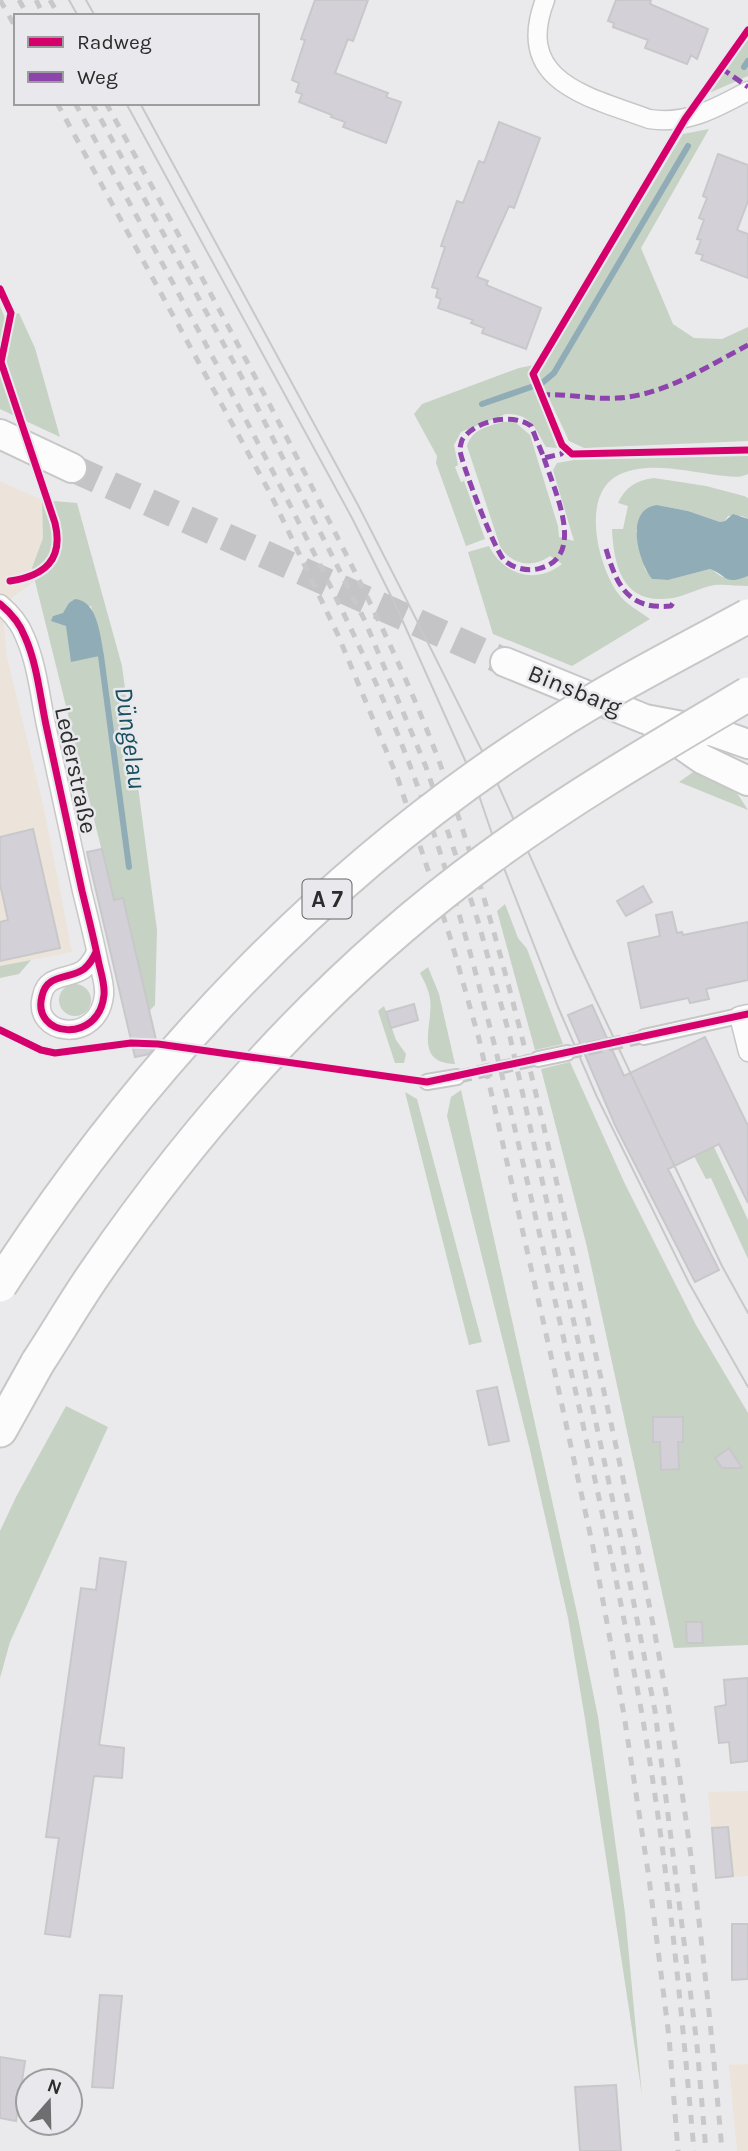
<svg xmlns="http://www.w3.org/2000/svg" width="748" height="2151" font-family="Karla,sans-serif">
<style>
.industrial{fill:#ece3da}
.green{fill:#c6d2c3;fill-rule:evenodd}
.water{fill:#90acb6}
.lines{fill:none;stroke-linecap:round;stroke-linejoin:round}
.stream{stroke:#90acb6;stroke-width:6}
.building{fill:#d3d1d7;stroke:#c8c8ca;stroke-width:2}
.pedestrian-tunnel{stroke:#c4c4c6;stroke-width:14;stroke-dasharray:14 7;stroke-linecap:butt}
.primary-tunnel{stroke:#c4c4c6;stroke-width:28;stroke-dasharray:28 14;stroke-linecap:butt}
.pedestrian-casing{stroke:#c7c7c8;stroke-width:18}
.minor-casing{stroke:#c7c7c8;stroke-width:21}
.primary-casing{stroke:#c7c7c8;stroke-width:32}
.motorway-casing{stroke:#c7c7c8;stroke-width:37}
.pedestrian{stroke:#fcfcfc;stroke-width:14}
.minor{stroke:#fcfcfc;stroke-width:18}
.primary{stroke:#fcfcfc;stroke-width:28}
.motorway{stroke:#fcfcfc;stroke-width:33}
.tram{stroke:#c8c8c9;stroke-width:2}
.rail{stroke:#c8c8c9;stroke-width:5;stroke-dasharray:9 9;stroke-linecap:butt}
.motorway-bridge-casing{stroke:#c7c7c8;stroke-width:37;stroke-linecap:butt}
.motorway-bridge{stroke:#fcfcfc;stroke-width:33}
.quiet{stroke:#8e44ad;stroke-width:5;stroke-dasharray:10 5;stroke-linecap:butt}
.cycleway-casing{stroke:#e9e9ed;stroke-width:11}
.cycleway{stroke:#d6006c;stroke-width:7}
.labels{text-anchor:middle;stroke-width:5;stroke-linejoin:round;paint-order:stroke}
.shield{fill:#e9e9ed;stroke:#656567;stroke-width:2}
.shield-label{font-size:23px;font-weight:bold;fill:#2c2c2d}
.street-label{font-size:24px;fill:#2c2c2d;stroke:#e9e9ed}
.water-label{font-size:26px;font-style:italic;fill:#164f5e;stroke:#e9e9ed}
</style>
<rect width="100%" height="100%" fill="#eaeaec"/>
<!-- industrial -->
<path class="industrial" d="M0 481 42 500 43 538 33 568 35 581 2 605 7 657 44 809 72 952 0 966Z
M748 1791V1876L716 1878 708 1792Z
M748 2064V2151H737L729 2065Z"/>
<!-- green -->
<path class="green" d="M748 38V76L707 94Z
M709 129 641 248 673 324 694 338 722 339 748 327V441L584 448 569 441 538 375 683 134Z
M0 306 5 318 19 313 35 348 60 437 0 409Z
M534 365 529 375 557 448 546 447C536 430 531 413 506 414L461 432 454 445 458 465 455 467 461 482 464 481 485 539 466 546 436 463 437 456 414 414 422 404 519 368Z
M502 422H515L530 435 558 526 559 537 574 541 553 470 557 463 574 460 748 456V474C738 479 727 476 716 475 685 471 644 460 615 477 581 499 599 566 617 592 625 604 639 611 650 619L572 666 493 634 468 552 489 546C504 575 535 585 562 564L550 556C532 569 511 565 500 546L467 446C472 429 487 427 502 422Z
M654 478 706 486 744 496 748 498V519L742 516H728L725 521 720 522 688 511 657 505 636 530 645 569 652 579 668 580 710 569C713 570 716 573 719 575 728 581 739 579 748 576V586C737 586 726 584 715 585 701 587 688 595 673 598 624 606 614 569 612 529H623L628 506 618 503C625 487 637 480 654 478Z
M42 500 77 503 122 666 157 930 155 1005 149 1011 123 898 114 900 35 581 32 568 43 538ZM91 606 104 655 53 616Z
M696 770 733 787 748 810 679 782Z
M505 904 518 938 527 949 563 1044 535 1050 497 911Z
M31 960 19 974 0 978V966Z
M428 967 439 994 455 1064C412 1063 434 1023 430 999 429 990 424 981 420 973Z
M59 1000a16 16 0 1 1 32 0a16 16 0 1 1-32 0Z
M384 1006 396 1040 406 1054 404 1063H395L378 1011Z
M570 1062 625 1184 696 1325 748 1413V1645L674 1648 587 1247 541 1069Z
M461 1090 577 1613 598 1717 625 1913 642 2095 585 1719 568 1618 530 1450 447 1116 451 1097Z
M405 1092 417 1099 482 1342 469 1345Z
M714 1147 748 1220V1259L711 1178 706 1179 694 1156Z
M66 1406 108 1427 10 1642 0 1678V1531L16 1497Z"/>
<!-- water -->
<path class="water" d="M657 505 688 511 720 522 725 521 733 514 748 519V576C724 586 727 575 710 569L668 580 652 579C638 561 624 509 657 505Z
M75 599C98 601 100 636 104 655L71 662 66 626 51 621 53 616 63 613 69 603Z"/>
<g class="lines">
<!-- stream -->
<path class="stream" d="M744 67 748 61
M542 383 554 373 688 146
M482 404 531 387
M98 651 101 656 129 867"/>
</g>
<!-- building -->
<path class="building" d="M315 0H368L353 41 348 39 335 73 388 93 386 97 401 102 386 143 343 127 345 122 331 117 332 115 299 102 302 94 296 92 299 83 292 80 305 40 301 39Z
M616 0H651L650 4 708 29 697 59 691 55 687 64 645 48 648 40 613 27 614 23 608 21Z
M499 122 540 138 514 208 509 206 477 277 488 281 486 285 541 308 526 349 482 333 484 328 471 323 473 320 438 308 441 299 436 297 438 289 432 287 445 247 441 246 457 201 463 203 479 161 484 163Z
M718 154 748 165V201L737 230 748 234V278L701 260 703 255 696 253 701 240 697 239 704 220 699 218 707 198 703 196Z
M33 829 60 948 0 961V922L8 920 0 884V837Z
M102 849 114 900 123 898 157 1044 149 1054 135 1057 87 852Z
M643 886 652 902 626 916 617 901Z
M672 912 677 933 682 932 683 935 748 922V980L706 989 709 999 690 1003 688 998 641 1008 628 943 660 936 656 915Z
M414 1004 418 1020 391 1028 386 1012Z
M592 1005 624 1076 705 1037 748 1126V1203L719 1144 668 1169 719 1270 695 1282 615 1125 568 1015Z
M497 1387 509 1441 489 1445 477 1391Z
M653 1417H683V1442H678L679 1469 661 1470 660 1442H653Z
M729 1448 742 1468H722L715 1458Z
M100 1558 126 1562 99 1745 124 1748 122 1778 94 1776 70 1937 45 1934 59 1838 46 1837 81 1588 96 1590Z
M686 1622H702L703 1643H687Z
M748 1678V1761L731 1763 729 1742 719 1743 715 1707 726 1705 724 1680Z
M728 1827 733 1876 716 1878 712 1828Z
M732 1924H748V1979L732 1980Z
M100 1995 122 1996 113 2088 92 2087Z
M0 2057 25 2061 16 2121 0 2118Z
M616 2085 621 2151H580L575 2087Z"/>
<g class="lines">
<!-- pedestrian-tunnel -->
<path class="pedestrian-tunnel" d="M567 1053 644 1037
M457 1077 538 1059"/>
<!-- primary-tunnel -->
<path class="primary-tunnel" d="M72 468 505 662"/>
<defs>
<path id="pedestrian" d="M644 1037 739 1016
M538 1059 567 1053
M427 1082 457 1077"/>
<path id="minor" d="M545 0C513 83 590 97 649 119 687 125 716 108 748 91
M0 604C11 613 20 624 25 637 37 664 40 696 46 725 58 780 70 836 82 891 88 915 94 939 99 964 101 973 105 985 104 995 99 1045 31 1037 42 996 47 973 69 980 84 969 90 964 93 959 96 952
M748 1014 739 1016 748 1052"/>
<path id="primary" d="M0 434 72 468
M505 662 645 719 714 732 748 744
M656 727 702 759 748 781"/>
<path id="motorway" d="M0 1430 38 1362"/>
</defs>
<!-- pedestrian casing -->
<use href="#pedestrian" class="pedestrian-casing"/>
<!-- minor casing -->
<use href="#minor" class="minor-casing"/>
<!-- primary casing -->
<use href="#primary" class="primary-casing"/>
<!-- motorway casing -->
<use href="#motorway" class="motorway-casing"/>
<!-- pedestrian -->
<use href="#pedestrian" class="pedestrian"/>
<!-- minor -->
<use href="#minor" class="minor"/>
<!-- primary -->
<use href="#primary" class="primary"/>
<!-- motorway -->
<use href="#motorway" class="motorway"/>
<!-- tram -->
<path class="tram" d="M69 0 78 16
M86 0 95 16
M126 103 352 518 395 604 473 778 502 863 558 1007 597 1097 689 1283 748 1387
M140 103 358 505 406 599 491 769 574 954 722 1266 748 1313"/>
<!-- rail -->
<path class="rail" d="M0 0 16 28
M19 0 28 16
M36 0 44 16
M50 0 59 16
M57 103 270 493 338 635 398 779 451 940 479 1039 554 1369 593 1547 624 1715 649 1878 669 2037 678 2151
M75 103C148 237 221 370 290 505 334 593 378 680 412 771 470 928 506 1091 544 1253 579 1404 613 1556 641 1709 667 1855 681 2004 694 2151
M92 103 246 385 365 621 426 767 478 921 510 1037 583 1363 622 1543 655 1711 697 2045 706 2151
M106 103C180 237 253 369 321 505 364 589 406 673 439 761 501 932 540 1108 580 1285 611 1422 642 1560 667 1699 693 1848 709 2000 722 2151"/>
<defs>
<path id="motorway-bridge" d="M0 1285C142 1065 327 869 549 728 613 687 682 652 748 616
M38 1362C57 1333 75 1302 95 1273 203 1116 334 971 489 858 572 797 660 746 748 694"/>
</defs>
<!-- motorway-bridge casing -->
<use href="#motorway-bridge" class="motorway-bridge-casing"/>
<!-- motorway-bridge -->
<use href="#motorway-bridge" class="motorway-bridge"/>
<!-- quiet -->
<path class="quiet" d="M721 68 748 87
M540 395C567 393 592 400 617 398 663 396 708 366 748 345
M544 458C553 488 587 555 541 568 529 572 515 569 505 561 495 552 463 467 460 451 460 446 461 444 462 440 474 421 512 412 531 426L544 458 561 454 565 450
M606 549C617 586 628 610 671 606L674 601"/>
<defs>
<path id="cycleway" d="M748 30 685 119 533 374 562 445 572 454 748 450
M0 289 11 313 1 362 55 523C64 560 44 576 10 581
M0 604C11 613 20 624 25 637 37 664 40 696 46 725 58 780 70 836 82 891 88 915 94 939 99 964 101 973 105 985 104 995 99 1045 31 1037 42 996 47 973 69 980 84 969 90 964 93 959 96 952
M0 1030 41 1050 55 1053 131 1043 158 1044 427 1082 748 1014"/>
</defs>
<!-- cycleway casing -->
<use href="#cycleway" class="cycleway-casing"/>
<!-- cycleway -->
<use href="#cycleway" class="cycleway"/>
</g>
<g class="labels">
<!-- shield labels -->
<rect class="shield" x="302.5" y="879.5" width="49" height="39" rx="5"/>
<g class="shield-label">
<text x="327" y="907">A 7</text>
</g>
<!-- street labels -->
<g class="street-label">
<text transform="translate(575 690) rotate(22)" y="8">Binsbarg</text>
<text transform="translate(76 770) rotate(78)" y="8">Lederstraße</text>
</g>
<!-- water labels -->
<g class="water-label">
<text transform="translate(131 738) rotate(82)" y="9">Düngelau</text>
</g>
</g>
<!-- legend -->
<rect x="14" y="14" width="245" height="91" fill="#e9e9ed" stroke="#9d9da0" stroke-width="2"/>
<rect x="28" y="37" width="35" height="10" fill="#d6006c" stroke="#9d9da0" stroke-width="2"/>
<text x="77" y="49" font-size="21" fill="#2c2c2d">Radweg</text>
<rect x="28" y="72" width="35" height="10" fill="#8e44ad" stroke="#9d9da0" stroke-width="2"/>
<text x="77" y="84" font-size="21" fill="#2c2c2d">Weg</text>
<!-- north arrow -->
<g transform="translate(49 2102) rotate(20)"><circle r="33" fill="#e9e9ed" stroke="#9d9da0" stroke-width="2"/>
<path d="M0-5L12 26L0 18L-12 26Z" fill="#6e6e70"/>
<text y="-10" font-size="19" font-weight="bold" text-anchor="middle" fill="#2c2c2d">N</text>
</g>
</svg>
